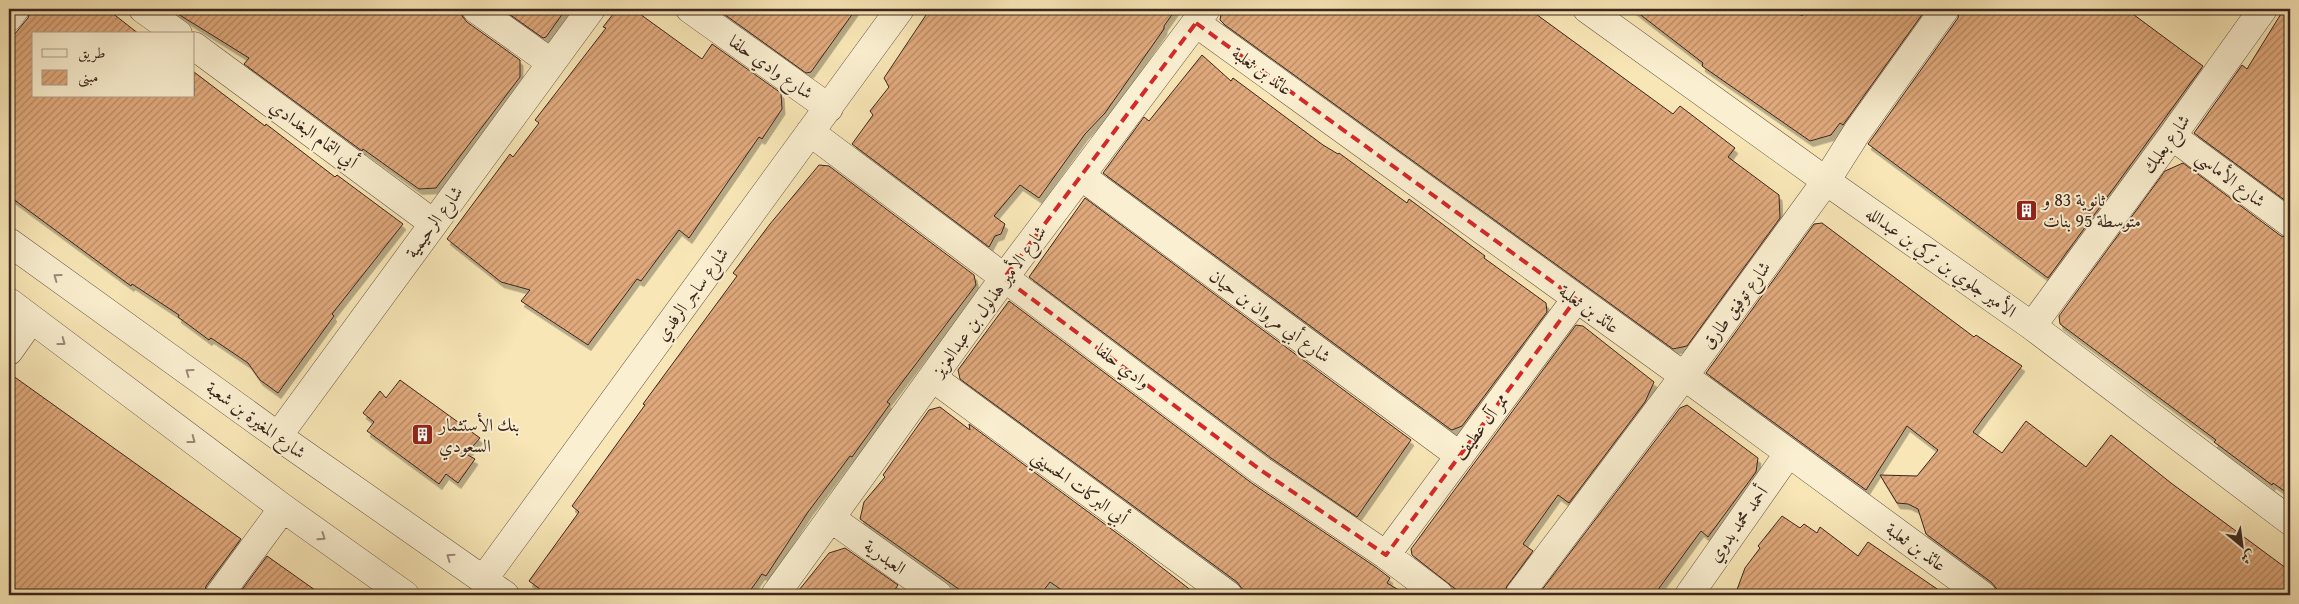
<svg xmlns="http://www.w3.org/2000/svg" width="2299" height="604" font-family="'Gentium Book Plus',Amiri,serif">
<style>
.building{fill:url(#building-hatch);stroke:#3b261f;filter:url(#shadow)}
.lines{fill:none;stroke-linecap:round;stroke-linejoin:round}
.minor-casing{stroke:#6a5645;stroke-width:29}
.minor{stroke:#faefd0;stroke-width:28}
.oneway{stroke:#9a8a78}
.marked{fill:none;stroke:#d62828;stroke-width:4;stroke-dasharray:10 6;stroke-linejoin:round}
.labels{text-anchor:middle;stroke-width:4;stroke-linejoin:round;paint-order:stroke}
.street-label{font-size:18px;fill:#3b261f;stroke:#faefd0}
.poi-label{font-size:18px;fill:#3b261f;stroke:#faefd0;text-anchor:start}
</style>
<defs>
<pattern id="building-hatch" width="6" height="6" patternUnits="userSpaceOnUse" patternTransform="scale(1.25)"><rect width="6" height="6" fill="#e0a97c"/><path d="M-1 1l2-2M0 6l6-6M5 7l2-2" fill="none" stroke="#b78965"/></pattern>
<filter id="shadow"><feDropShadow dx="3" dy="5.5" stdDeviation="0" flood-color="#0004"/></filter>
</defs>
<rect width="100%" height="100%" fill="#f8e6b6"/>
<filter id="stains"><feTurbulence type="fractalNoise" baseFrequency=".004" numOctaves="4"/><feColorMatrix values="0 0 0 0 .2 0 0 0 0 .09 0 0 0 0 .02 0 0 0 .5 -.17"/></filter>
<radialGradient id="worn" r=".72"><stop offset=".6" stop-color="#630" stop-opacity="0"/><stop offset="1" stop-color="#630" stop-opacity=".3"/></radialGradient>
<!-- building -->
<path class="building" d="M30 9H107L139 34H34V96H194V72L265 126 266 124 335 177 337 175 403 224 332 314 334 316 278 393 260 380 248 363 211 338 209 340 178 317 179 315 132 284 131 286 9 196V41L28 18Z
M170 9H461L462 16 467 22 520 60V77L436 188 419 189 363 149 362 151 244 64 249 58Z
M502 9H566L546 37 543 38Z
M617 9H633L702 59 712 44 781 93 782 109 762 139 759 137 689 238 679 230 641 281 637 279 588 345 521 301 530 290 501 282 447 239 510 154 513 157 539 123 535 120 606 28 603 27Z
M717 9H856L811 72 806 73Z
M930 9H1176L1164 26V29L1105 113 1085 134 1039 198 1020 185 994 216 1005 224 1001 234 995 236 989 247 852 144 873 115 870 111 889 87 884 78Z
M1222 9H1529L1673 114 1680 106 1735 148 1728 157 1779 195 1780 218 1687 346 1673 349 1225 25 1220 20Z
M1633 9H1792L1802 16 1808 9H1926L1843 125 1840 123 1831 135 1810 141 1702 66 1703 63Z
M1960 9H2126L2203 66 2048 278 1868 144 1958 18Z
M2284 9H2290V204L2194 133 2242 65 2247 69Z
M1202 55 1231 81 1233 78 1323 145 1338 154 1339 153 1407 203 1409 199 1485 256 1484 258 1546 303 1547 312 1462 426 1452 430 1450 429 1103 173 1144 117 1149 121Z
M2183 163 2281 236 2290 238V495L2273 483 2272 485 2214 442 2216 440 2060 324 2059 316 2165 171Z
M819 165 829 166 974 275 976 285 887 402 890 404 852 457 850 456 808 512 766 576 762 574 747 595H548L529 581 579 512 572 506 645 405 643 404 737 276 733 273 770 224Z
M1085 198 1411 440 1357 517 1271 458 1029 277Z
M1822 223 1974 337 1976 335 2022 366 1973 432 2002 453 2026 421 2086 467 2111 435 2171 483 2290 571V595H2002L1991 582 1926 534 1918 509 1908 504 1897 503 1880 475 1917 476 1938 450 1907 426 1866 490 1706 373 1814 224Z
M1009 301 1253 484 1377 568 1390 578 1387 583 1407 595H1250L1243 590 1237 582 960 379 958 370Z
M1576 325 1583 326 1654 382 1645 402 1569 503 1558 495 1523 544 1533 551 1507 586 1504 595H1463L1412 555 1411 549Z
M9 373 241 539 206 586 204 595H9Z
M400 380 480 438 466 454 475 459 458 483 446 474 439 484 367 431 374 422 363 413 380 391 386 398Z
M1687 405 1758 458 1756 472 1708 537 1701 531 1654 595H1538L1680 408Z
M940 407 970 430 969 424 1133 545 1197 595H1069L1050 582 1040 595H967L860 519 864 502 885 477 883 475 929 410Z
M1782 516 1800 528 1804 524 1817 533 1820 527 1858 556 1868 542 1946 595H1735L1745 568 1760 548 1758 546Z
M845 548 898 585 891 595H795L829 553Z
M267 556 322 595H238Z"/>
<g class="lines">
<defs>
<path id="minor" d="M143 9 178 34
M476 9 550 62
M690 9 829 108
M1587 9 1826 181 2032 326 2290 521
M9 17 15 9
M1196 23 1684 376 1982 595
M194 46 433 223
M810 132 1262 471 1386 555 1439 595
M2172 136 2290 223
M1081 176 1460 456
M9 242 278 436 505 595
M9 302 283 508 405 595
M2032 326 2172 136 2263 9
M9 351 31 320
M933 378 1228 595
M278 436 591 9
M832 519 938 595
M1386 555 1576 299
M483 580 900 9
M219 595 283 508
M775 595 1004 278 1206 9
M1519 595 1684 376 1826 181 1857 132 1945 9
M1689 595 1788 454"/>
</defs>
<!-- minor casing -->
<use href="#minor" class="minor-casing"/>
<!-- minor -->
<use href="#minor" class="minor"/>
</g>
<!-- one-way arrows -->
<defs><path id="oneway-chevron" d="M-2-3.5L2.5 0L-2 3.5" fill="none" stroke-width="1.6" stroke-linecap="round" stroke-linejoin="round" transform="scale(1.25)"/></defs>
<g class="oneway">
<use href="#oneway-chevron" transform="translate(57 277) rotate(-144)"/>
<use href="#oneway-chevron" transform="translate(62 342) rotate(37)"/>
<use href="#oneway-chevron" transform="translate(189 372) rotate(-144)"/>
<use href="#oneway-chevron" transform="translate(192 440) rotate(37)"/>
<use href="#oneway-chevron" transform="translate(322 537) rotate(35)"/>
<use href="#oneway-chevron" transform="translate(450 557) rotate(-145)"/>
</g>
<!-- marked area -->
<path class="marked" d="M1196 23 1576 299 1386 555 1262 471 1004 278Z"/>
<!-- icons -->
<defs>
<symbol id="building-square" viewBox="-11 -11 22 22"><rect x="-9" y="-9" width="18" height="18" rx="4" fill="#8f2418" stroke="#faefd0"/><path d="M-4-6H4V6H1V3H-1V6H-4ZM-2.5-4.3h1.7v1.8h-1.7ZM.8-4.3h1.7v1.8H.8ZM-2.5-1h1.7V.8h-1.7ZM.8-1h1.7V.8H.8Z" fill="#fff"/></symbol>
</defs>
<g fill-rule="evenodd">
<use href="#building-square" x="2014" y="198" width="25" height="25"/>
<use href="#building-square" x="410" y="422" width="25" height="25"/>
</g>
<g class="labels">
<!-- street labels -->
<g class="street-label">
<text transform="translate(771 67) rotate(35)" y="6">شارع وادي حلفا</text>
<text transform="translate(1262 71) rotate(36)" y="6">عائذ بن ثعلبة</text>
<text transform="translate(314 134) rotate(36)" y="6">أبي التمام البغدادي</text>
<text transform="translate(2166 144) rotate(-54)" y="6">شارع بعلبك</text>
<text transform="translate(2231 179) rotate(37)" y="6">شارع الأماسي</text>
<text transform="translate(434 222) rotate(-54)" y="6">شارع الرحيمية</text>
<text transform="translate(1941 262) rotate(35)" y="6">الأمير جلوي بن تركي بن عبدالله</text>
<text transform="translate(692 294) rotate(-54)" y="6">شارع ساجر الرفدي</text>
<text transform="translate(989 301) rotate(-54)" y="6">شارع الأمير هذلول بن عبدالعزيز</text>
<text transform="translate(1736 305) rotate(-54)" y="6">شارع توفيق طارق</text>
<text transform="translate(1589 309) rotate(36)" y="6">عائذ بن ثعلبة</text>
<text transform="translate(1270 316) rotate(36)" y="6">شارع أبي مروان بن حيان</text>
<text transform="translate(1123 366) rotate(37)" y="6">وادي حلفا</text>
<text transform="translate(256 420) rotate(36)" y="6">شارع المغيرة بن شعبة</text>
<text transform="translate(1481 427) rotate(-53)" y="6">ممر آل عطيف</text>
<text transform="translate(1080 487) rotate(36)" y="6">أبي البركات الحسيني</text>
<text transform="translate(1738 524) rotate(-54)" y="6">أحمد محمد بدوي</text>
<text transform="translate(1916 547) rotate(36)" y="6">عائذ بن ثعلبة</text>
<text transform="translate(885 557) rotate(36)" y="6">العبدرية</text>
</g>
<!-- poi labels -->
<g class="poi-label">
<text x="2043" y="206">ثانوية 83 و<tspan x="2043" dy="21">متوسطة 95 بنات</tspan></text>
<text x="439" y="431">بنك الأستثمار<tspan x="439" dy="21">السعودي</tspan></text>
</g>
</g>
<!-- margin -->
<rect width="2299" height="604" fill="none" stroke="#f8e6b6" stroke-width="30"/>
<rect x="10" y="10" width="2279" height="584" fill="none" stroke="#3b261f" stroke-width="2.5"/>
<rect x="15" y="15" width="2269" height="574" fill="none" stroke="#3b261f"/>
<!-- legend -->
<rect x="32" y="32" width="162" height="65" fill="#faefd0" stroke="#ae9f89"/>
<rect x="42" y="49" width="25" height="8" fill="#faefd0" stroke="#ae9f89"/>
<text x="78" y="58" font-size="15" fill="#3b261f">طريق</text>
<rect x="42" y="70" width="25" height="15" fill="url(#building-hatch)" stroke="#ae9f89"/>
<text x="78" y="82" font-size="15" fill="#3b261f">مبنى</text>
<!-- north arrow -->
<g transform="translate(2242 546) rotate(151)" stroke="#faefd0" stroke-width="4" paint-order="stroke">
<path d="M0-4L9 19L0 12L-9 19Z" fill="#3b261f"/>
<text y="-8" font-size="14" font-weight="bold" text-anchor="middle" fill="#3b261f">ش</text>
</g>
<rect width="100%" height="100%" filter="url(#stains)"/>
<rect width="100%" height="100%" fill="url(#worn)"/>
</svg>
